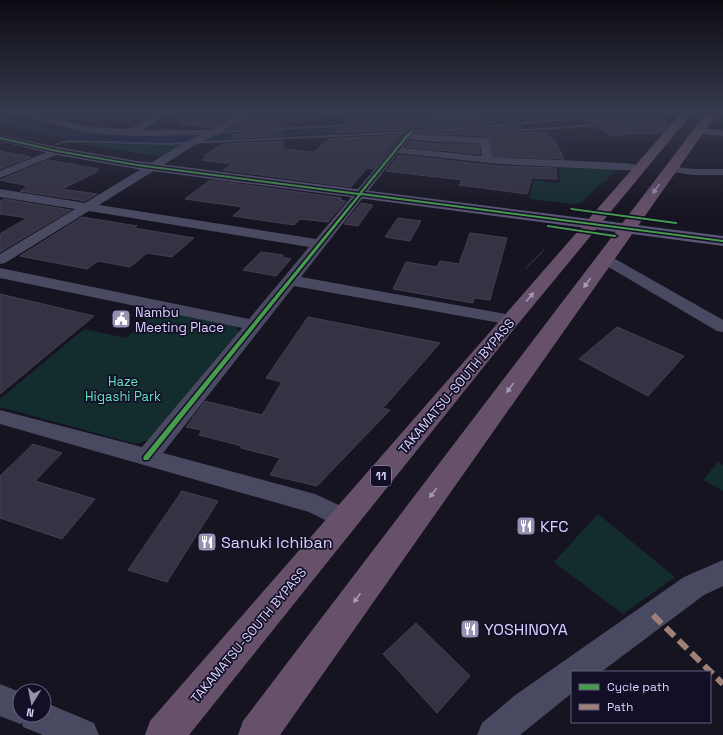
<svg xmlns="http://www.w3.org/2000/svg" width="723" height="735" font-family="'Space Grotesk',sans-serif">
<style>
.green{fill:#132c2d}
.water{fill:#0d2144}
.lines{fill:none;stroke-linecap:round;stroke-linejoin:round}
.stream{fill:#0d2144;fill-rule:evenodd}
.building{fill:#343243;stroke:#433f54}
.path{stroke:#44505f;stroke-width:1.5;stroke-dasharray:1 1.5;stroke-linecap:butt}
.lane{fill:#4a4962;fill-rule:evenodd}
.street{fill:#4a4962;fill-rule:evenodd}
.secondary{fill:#575674;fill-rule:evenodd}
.highway{fill:#67516a;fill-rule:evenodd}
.quiet-far1{stroke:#9e8076;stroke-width:2;stroke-dasharray:4.5 2;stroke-linecap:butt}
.quiet{stroke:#9e8076;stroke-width:6;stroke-dasharray:12 6;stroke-linecap:butt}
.cycleway-casing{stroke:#130f26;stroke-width:3}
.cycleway{fill:#469c4c;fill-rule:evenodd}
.oneway{fill:#a699bc}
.labels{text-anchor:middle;stroke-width:3.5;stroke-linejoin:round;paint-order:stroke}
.shield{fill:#130f26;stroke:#9e99be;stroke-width:1}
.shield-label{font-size:12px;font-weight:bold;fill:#d9d4ff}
.poi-label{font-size:13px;fill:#d9d4ff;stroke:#130f26;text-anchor:start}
.park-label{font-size:13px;fill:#5fe0c0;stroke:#130f26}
.street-label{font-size:13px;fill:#d9d4ff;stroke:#130f26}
.near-poi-label{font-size:16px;fill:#d9d4ff;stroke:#130f26;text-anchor:start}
</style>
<rect width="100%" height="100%" fill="#161421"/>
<!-- green -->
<path class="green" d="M75 142 138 145 183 144 165 155 158 156 73 143Z
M559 165 617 169 605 182 601 183 582 203 573 204 529 199 534 180 560 183Z
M156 310 236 327 239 332 148 440 136 444 0 407V399L84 329 126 338Z
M718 462 723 465V491L703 480Z
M598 514 675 577 623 614 554 562Z"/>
<!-- water -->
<path class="water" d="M558 112H627C519 122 411 129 302 135 220 140 134 149 52 136 35 133 17 128 0 123V115C17 122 60 135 76 130L179 135 406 124Z"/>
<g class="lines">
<!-- stream -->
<path class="stream" d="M366 112H393L320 117 272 122 270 121 320 115Z
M253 125 254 127 240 130 238 129Z
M543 138H584L586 139 584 140H543Z"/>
</g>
<!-- building -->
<path class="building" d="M183 112H237L213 128 182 124Z
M253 112H279L281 126 230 129Z
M445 112 491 114 420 120 346 123 355 115 412 113 445 115Z
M631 116H649L669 124 662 133 611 135 596 127 648 121 650 120 646 117 588 123 585 121Z
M492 118V123L434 129 431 132 434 133 521 126 523 128 492 130 489 133 492 134 544 132 556 142 564 159 494 156 488 136 418 133 419 130 414 127 408 130 335 133 340 128 420 124Z
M282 131V136L230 138 238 133Z
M401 135 373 169 367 168 351 187 223 170 232 164 202 160 207 156H204L222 144 283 141 284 149 314 152 329 139Z
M411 141 436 144H479L480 154 406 147Z
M0 151 31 157 0 169Z
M399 155 499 166 556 168 557 179 532 178 527 194 459 185 462 180 386 171Z
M48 160 99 169 94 171 97 172 62 189 97 194 85 201 20 191 28 186 0 180Z
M210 180 342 198 340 200 346 201 328 222 300 219 294 225 233 216 243 207 185 199Z
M4 199 71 210 0 252V234L27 218 0 214V201Z
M361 203 373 205 358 226 344 224Z
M82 217 137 226 134 228 194 238 172 257 147 253 130 267 98 261 87 269 20 256Z
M398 218 421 221 410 241 385 237Z
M470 233 507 238 490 300 474 298 473 303 393 289 406 262 437 267 440 261 459 264Z
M261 252 283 255 282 257 291 259 276 276 243 270Z
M0 294 94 316 0 394Z
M308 317 440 343 383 408 390 410 317 486 270 475 280 458 241 448 242 446 199 435 202 430 186 427 205 401 262 415 282 382 266 378Z
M617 327 684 356 648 396 579 359Z
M33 444 62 453 35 481 95 499 62 539 0 518V476Z
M182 491 218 501 167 582 128 570Z
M416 623 470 676 437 713 383 654Z"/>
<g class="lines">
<!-- path -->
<path class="path" d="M526 268 544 250"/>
<!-- lane -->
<path class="lane" d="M527 112H551L420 123 215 133 213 132 215 131 420 121Z
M674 112 688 115 686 116 667 114 631 115 434 132 432 131 434 130 631 113Z
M646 118 648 120 572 128 492 133 490 132 492 131 572 126Z
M412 131 414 133 166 145 68 142 56 145 54 144 68 140 166 143Z"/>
<!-- street -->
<path class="street" d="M7 112H25L89 127 130 129 160 112H171L143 130H212L241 112H252L223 132 195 145 99 205 316 239 404 134 413 128 418 131 415 134 488 138 493 157 623 163 640 165 646 168 640 171 499 164 398 153 301 277 511 315 517 316 520 320 517 324 511 325 294 286 163 453 315 494 354 512 358 519 354 526 345 530 309 512 0 424V410L142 447 242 328 0 278V268L249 319 309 247 89 211 5 263 0 264V254L75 209 0 197V189L85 203 187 141 201 135 130 136 89 133ZM410 139 436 142 480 143 482 156 403 148Z
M710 112H723V118L708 117 707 115Z
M698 128 723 130V136L695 133 693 131Z
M57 148 62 151 61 153 0 178V171Z
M670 166 693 169H723V175H693L666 171 664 169 666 167Z
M605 255 610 256 723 320V332L717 331 600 262 598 259 600 256Z
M723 560V586L704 595 601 672H572V693L520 735H477L482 723 514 696 561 663 684 577Z
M0 684 20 692V715H44V702L94 723 99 735H43L23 727 22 723 20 724 0 716Z"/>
<!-- secondary -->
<path class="secondary" d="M0 135 57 147 137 161 723 236V246L137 169 57 155 0 141Z"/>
<!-- highway -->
<path class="highway" d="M682 112H693L518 324 189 735H145L150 721Z
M707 112H718L280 735H238L243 721Z"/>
<!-- quiet-far1 -->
<path class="quiet-far1" d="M425 113 480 118"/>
<!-- quiet -->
<path class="quiet" d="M653 615 723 684"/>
<defs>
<path id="cycleway" d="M412 130 414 131 408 137 362 193 723 240V242L361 195 148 460H144L143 458 144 456 358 195 137 166 57 152 0 139V137L57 150 137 164 359 193 406 135Z
M571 208 676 222 678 223 676 224 572 210 570 209Z
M547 225 615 235 617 236 615 237 548 227H547Z"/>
</defs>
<!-- cycleway casing -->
<use href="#cycleway" class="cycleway-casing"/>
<!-- cycleway -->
<use href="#cycleway" class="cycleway"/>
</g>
<!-- one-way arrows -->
<defs><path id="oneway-solid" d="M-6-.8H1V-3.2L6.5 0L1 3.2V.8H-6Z"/></defs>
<g class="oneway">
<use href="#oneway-solid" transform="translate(656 189) rotate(125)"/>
<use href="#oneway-solid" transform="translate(587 283) rotate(126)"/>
<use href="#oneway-solid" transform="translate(530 297) rotate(-50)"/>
<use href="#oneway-solid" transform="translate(510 388) rotate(126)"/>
<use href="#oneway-solid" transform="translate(433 493) rotate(126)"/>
<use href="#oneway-solid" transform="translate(357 598) rotate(126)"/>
</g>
<!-- sky -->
<linearGradient id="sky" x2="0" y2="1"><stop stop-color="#0c0b12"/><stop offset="0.52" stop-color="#363a4e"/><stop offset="1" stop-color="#363a4e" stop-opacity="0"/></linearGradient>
<rect width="723" height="215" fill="url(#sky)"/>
<!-- icons -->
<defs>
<symbol id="civic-square" viewBox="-11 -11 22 22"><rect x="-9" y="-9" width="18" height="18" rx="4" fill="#9591b1" stroke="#130f26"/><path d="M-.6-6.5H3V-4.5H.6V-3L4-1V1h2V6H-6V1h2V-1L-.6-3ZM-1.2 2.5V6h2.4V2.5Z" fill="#fff"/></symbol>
<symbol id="restaurant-square" viewBox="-11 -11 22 22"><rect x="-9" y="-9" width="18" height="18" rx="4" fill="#9591b1" stroke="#130f26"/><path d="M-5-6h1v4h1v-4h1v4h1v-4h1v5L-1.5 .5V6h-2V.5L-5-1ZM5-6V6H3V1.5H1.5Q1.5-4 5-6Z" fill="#fff"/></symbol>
</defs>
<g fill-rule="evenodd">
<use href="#civic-square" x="110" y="308" width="22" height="22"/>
<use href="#restaurant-square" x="515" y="515" width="22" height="22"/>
<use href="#restaurant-square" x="196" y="531" width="22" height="22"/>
<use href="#restaurant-square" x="459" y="618" width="22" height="22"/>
</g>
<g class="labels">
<!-- shield labels -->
<rect class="shield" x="371" y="466" width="20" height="20" rx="3"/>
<g class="shield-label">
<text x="381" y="480">11</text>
</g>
<!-- poi labels -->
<g class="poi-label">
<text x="135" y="317">Nambu<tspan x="135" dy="15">Meeting Place</tspan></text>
</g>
<!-- park labels -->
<g class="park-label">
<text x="123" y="386">Haze<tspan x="123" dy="15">Higashi Park</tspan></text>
</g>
<!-- street labels -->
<g class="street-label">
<text transform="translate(456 386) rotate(-50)" y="5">TAKAMATSU-SOUTH BYPASS</text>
<text transform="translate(248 635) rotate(-50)" y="5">TAKAMATSU-SOUTH BYPASS</text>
</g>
<!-- near-poi labels -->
<g class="near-poi-label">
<text x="540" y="532">KFC</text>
<text x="221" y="548">Sanuki Ichiban</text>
<text x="484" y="635">YOSHINOYA</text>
</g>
</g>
<!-- legend -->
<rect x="571" y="671" width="140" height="52" fill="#130f26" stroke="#625e7d"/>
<rect x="579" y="684" width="20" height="6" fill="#469c4c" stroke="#625e7d"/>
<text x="607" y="691" font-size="12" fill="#d9d4ff">Cycle path</text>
<rect x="579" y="704" width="20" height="6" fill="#9e8076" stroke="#625e7d"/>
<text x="607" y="711" font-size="12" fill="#d9d4ff">Path</text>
<!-- north arrow -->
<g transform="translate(32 703) rotate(190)"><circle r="19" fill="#130f26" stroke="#625e7d"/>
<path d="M0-3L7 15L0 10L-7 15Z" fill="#9591b1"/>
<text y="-6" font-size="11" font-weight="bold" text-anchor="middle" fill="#d9d4ff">N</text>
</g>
</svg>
